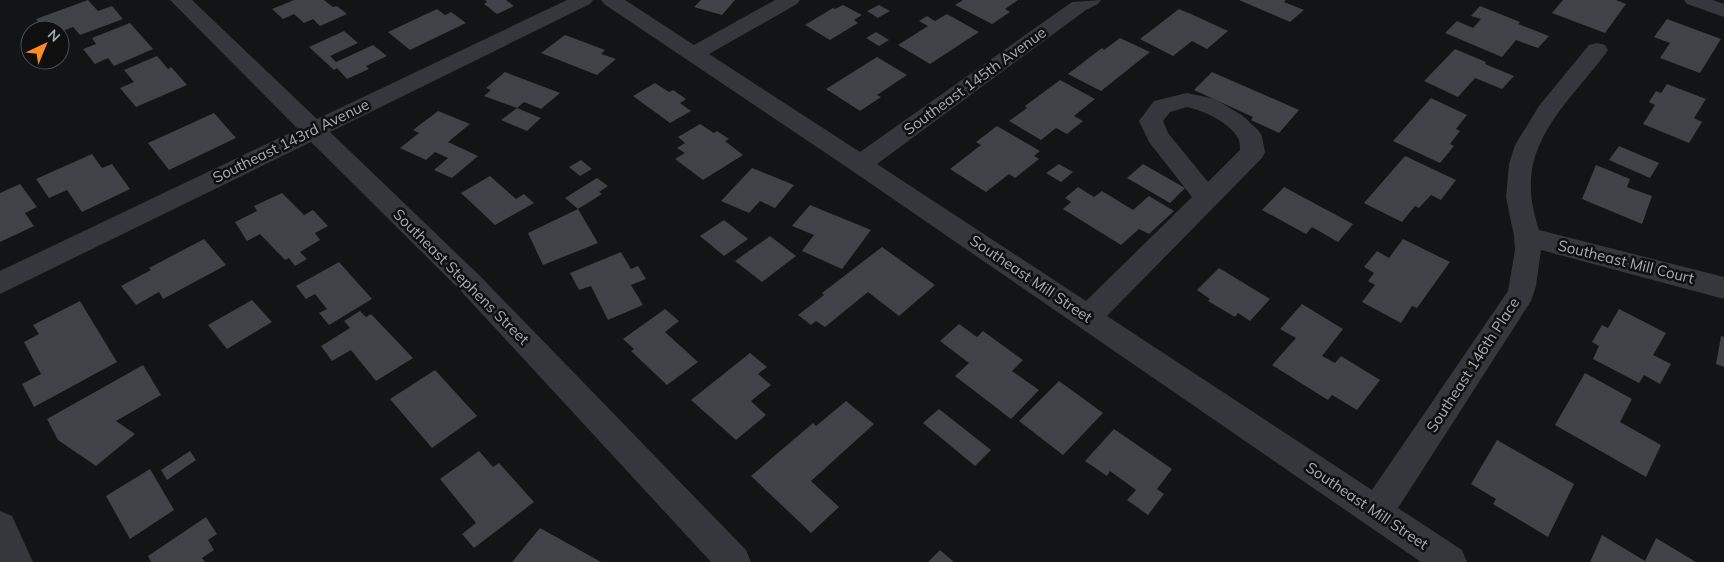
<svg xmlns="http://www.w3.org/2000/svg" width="1724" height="562" font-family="Mulish,sans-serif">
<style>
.building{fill:#3f4246}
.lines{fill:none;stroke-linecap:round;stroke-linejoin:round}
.minor{fill:#34373b;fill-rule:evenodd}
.labels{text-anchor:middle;stroke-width:5;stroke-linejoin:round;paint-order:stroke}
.street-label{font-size:15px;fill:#a4aeb7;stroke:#0f0f10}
</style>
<rect width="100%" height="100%" fill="#131416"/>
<!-- building -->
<path class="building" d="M88 0 98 11 112 6 123 19 80 35 73 27 60 32V30H44L36 19Z
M294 0H324L333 7 337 6 347 14 320 26 313 19 304 23 294 14 283 19 272 9Z
M485 0H506L514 6 497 14 484 4 487 2Z
M701 0H735L722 15 694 7Z
M963 0H1018L1005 9 1010 12 992 24 955 5Z
M1239 0H1286L1284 2 1304 10 1290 22Z
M1563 0H1616L1626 4 1605 33 1552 13Z
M843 5 862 15 854 20 858 23 830 40 805 25 833 8 835 9Z
M879 5 890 11 878 18 867 11Z
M1480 6 1520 22 1518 24 1549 36 1538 48 1516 40 1502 57 1445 33 1457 21 1473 28 1481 19 1471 16Z
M437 9 445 15 451 12 466 23 410 50 388 32Z
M1179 9 1191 14 1228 31 1207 49 1192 41 1173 56 1140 39Z
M947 14 979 32 930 64 898 45 928 26 919 21 927 16 935 21Z
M1667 19 1721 39 1700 73 1660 58 1670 43 1654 37Z
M130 23 153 49 114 66 108 58 95 64 83 49 96 44 92 38Z
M344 31 358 43 330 56 336 62 373 45 387 56 366 66 369 69 347 79 337 68 334 70 309 47Z
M876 32 889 40 879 46 866 38Z
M565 35 605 50 601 54 616 59 597 75 541 53Z
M1120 38 1150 52 1101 91 1068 74 1102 48 1104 50Z
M1455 49 1486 62 1485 64 1514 76 1502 89 1475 78 1458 97 1424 81Z
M157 56 168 69 171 67 187 85 136 107 120 88 134 82 124 70Z
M877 57 907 75 877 95 881 97 860 111 826 89Z
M505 72 560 93 541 109 524 102 517 108 484 96 491 90 486 88Z
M1212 72 1299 110 1279 133 1251 120 1253 117 1194 90Z
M1060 80 1095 99 1074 116 1083 121 1067 134 1056 128 1041 140 1009 121 1027 108 1025 106Z
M655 83 669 92 673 90 686 99 680 103 691 111 670 123 633 96Z
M1667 84 1706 99 1694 118 1702 122 1689 143 1643 124 1655 105 1649 102 1656 91 1661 93Z
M1431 98 1467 115 1456 129 1460 131 1450 144 1454 146 1440 163 1393 141Z
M517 108 541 118 527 131 501 120Z
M438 111 470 124 448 142 478 156 452 178 434 170 448 158 435 152 426 160 400 148 419 133 413 130Z
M214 113 236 138 169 170 148 143Z
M700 124 714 133 717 131 729 139 725 141 743 155 703 180 675 159 685 153 677 148 685 143 678 137Z
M997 126 1040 151 1034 156 1039 159 1015 178 1009 174 986 192 950 169 981 145 976 142Z
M1619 146 1659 163 1650 178 1609 160Z
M92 154 102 168 112 164 130 189 82 212 67 190 49 198 36 179Z
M1405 156 1456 180 1441 200 1431 195 1419 208 1415 206 1402 222 1364 203Z
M581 160 592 169 580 176 569 167Z
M1059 164 1073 172 1061 182 1046 173Z
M1143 164 1185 188 1170 203 1127 178Z
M1596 165 1630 179 1627 187 1652 196 1642 224 1582 199Z
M752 168 794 185 775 208 760 201 749 213 721 201Z
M490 176 516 199 524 194 534 203 495 225 461 193Z
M597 178 608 186 599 192 602 194 578 209 565 198Z
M20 184 37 207 25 213 34 226 0 242V193Z
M1078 187 1094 197 1102 191 1133 210 1149 196 1174 211 1149 234 1139 229 1121 245 1063 209 1071 202 1065 198Z
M1284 187 1353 224 1338 242 1312 227 1306 234 1262 210Z
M282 193 304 215 313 210 328 226 315 233 320 240 300 252 307 259 295 266 289 258 285 260 260 234 247 241 235 222 257 211 254 206Z
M810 205 871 230 842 269 802 251 814 235 792 226Z
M578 209 598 243 543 265 528 233Z
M724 220 748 239 724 256 700 236Z
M770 236 796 256 762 282 735 261Z
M204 239 226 265 163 299 159 292 136 305 121 286 151 270 149 268Z
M1403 239 1450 262 1417 308 1412 306 1401 323 1362 302 1375 285 1368 281 1374 273 1364 267 1377 251 1389 258Z
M882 247 935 285 899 316 868 292 825 327 816 321 811 325 798 315 824 295 822 293Z
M621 252 631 269 638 266 646 279 631 285 643 305 608 320 591 286 579 290 570 273Z
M339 262 372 299 329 325 319 313 327 309 315 294 306 299 296 286Z
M1219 268 1270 299 1250 321 1238 313 1235 317 1208 301 1210 299 1197 290Z
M252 300 272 322 227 349 208 325Z
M80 301 117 362 34 407 22 384 41 374 24 342 39 334 33 325Z
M1302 304 1343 329 1322 356 1335 363 1341 356 1380 380 1357 410 1332 395 1328 400 1272 365 1296 338 1280 329Z
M665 309 679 321 665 332 698 362 667 385 631 351 634 349 623 339Z
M1619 309 1666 333 1653 355 1671 364 1660 384 1644 375 1639 383 1593 359 1599 346 1592 342 1602 325 1608 328Z
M360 311 366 317 371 314 413 358 376 381 351 350 332 361 321 346 350 328 344 321Z
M959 324 977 337 983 331 1023 360 1012 371 1039 390 1011 419 955 376 969 363 940 341Z
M1721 336 1724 337V367L1716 364Z
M750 353 767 367 758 374 771 385 751 401 766 415 736 440 691 400Z
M143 365 161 395 116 421 135 434 96 466 58 440 47 419Z
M435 370 477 416 432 448 390 399Z
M1585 373 1632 399 1620 422 1661 445 1646 477 1555 425Z
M1059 381 1103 413 1063 455 1019 421Z
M846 401 874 424 811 481 839 507 811 533 751 476 813 423 816 426Z
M939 409 991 450 975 466 923 423Z
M1114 429 1172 469 1157 489 1164 494 1148 515 1127 500 1136 490 1110 471 1107 476 1085 461Z
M1497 440 1574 484 1548 537 1493 504 1496 499 1471 484Z
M190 451 196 460 167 480 161 470Z
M479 451 493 467 499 463 534 502 474 548 462 534 476 523 440 479Z
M150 469 174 510 130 539 106 496Z
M206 517 217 534 208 540 214 550 202 558 205 562H151L148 556Z
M540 528 601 562H512Z
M1602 535 1645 561 1656 538 1696 562H1590Z
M940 550 954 562H928Z"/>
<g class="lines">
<!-- minor -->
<path class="minor" d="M170 0H192L317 119 567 0H593L590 4 330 132 479 275 746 550 751 562H711L459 289 311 142 0 294V271L298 129Z
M601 0H625L694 45 775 0H800L797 4 709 54 860 152 1072 2 1101 0 1098 4 1086 10 877 164 1086 301 1192 197 1149 142 1139 121 1154 101 1187 93 1215 99 1243 116 1258 130 1262 136 1265 152 1262 158 1107 316 1372 490 1508 291 1515 250 1514 236 1506 197 1509 164 1515 145 1539 106 1589 45 1597 43 1605 45 1608 50C1578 93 1529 131 1531 189 1531 203 1535 217 1539 230L1724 277V299L1541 250 1536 286 1531 301 1398 508 1462 550 1467 562H1421L851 170 604 4ZM1187 107C1204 111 1229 122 1238 138 1240 141 1240 147 1240 150L1208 182 1168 133 1163 121 1170 112Z
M1684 0H1713L1724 4V17L1687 4Z
M0 511 12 516 33 562H0Z"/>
</g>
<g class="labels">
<!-- street labels -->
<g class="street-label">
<text transform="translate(975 81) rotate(-36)" y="5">Southeast 145th Avenue</text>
<text transform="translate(291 141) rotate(-26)" y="5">Southeast 143rd Avenue</text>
<text transform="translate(1626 262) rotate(14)" y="5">Southeast Mill Court</text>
<text transform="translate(461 277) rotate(45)" y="5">Southeast Stephens Street</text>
<text transform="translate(1031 279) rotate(34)" y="5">Southeast Mill Street</text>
<text transform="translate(1473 365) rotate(-57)" y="5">Southeast 146th Place</text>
<text transform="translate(1367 506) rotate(34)" y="5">Southeast Mill Street</text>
</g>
</g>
<!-- north arrow -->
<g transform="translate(45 45) rotate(44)"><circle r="24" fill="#0f0f10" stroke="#4b4f53"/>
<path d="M0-4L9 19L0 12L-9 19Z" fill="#ff8922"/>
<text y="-8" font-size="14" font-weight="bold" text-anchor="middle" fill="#a4aeb7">N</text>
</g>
</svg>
